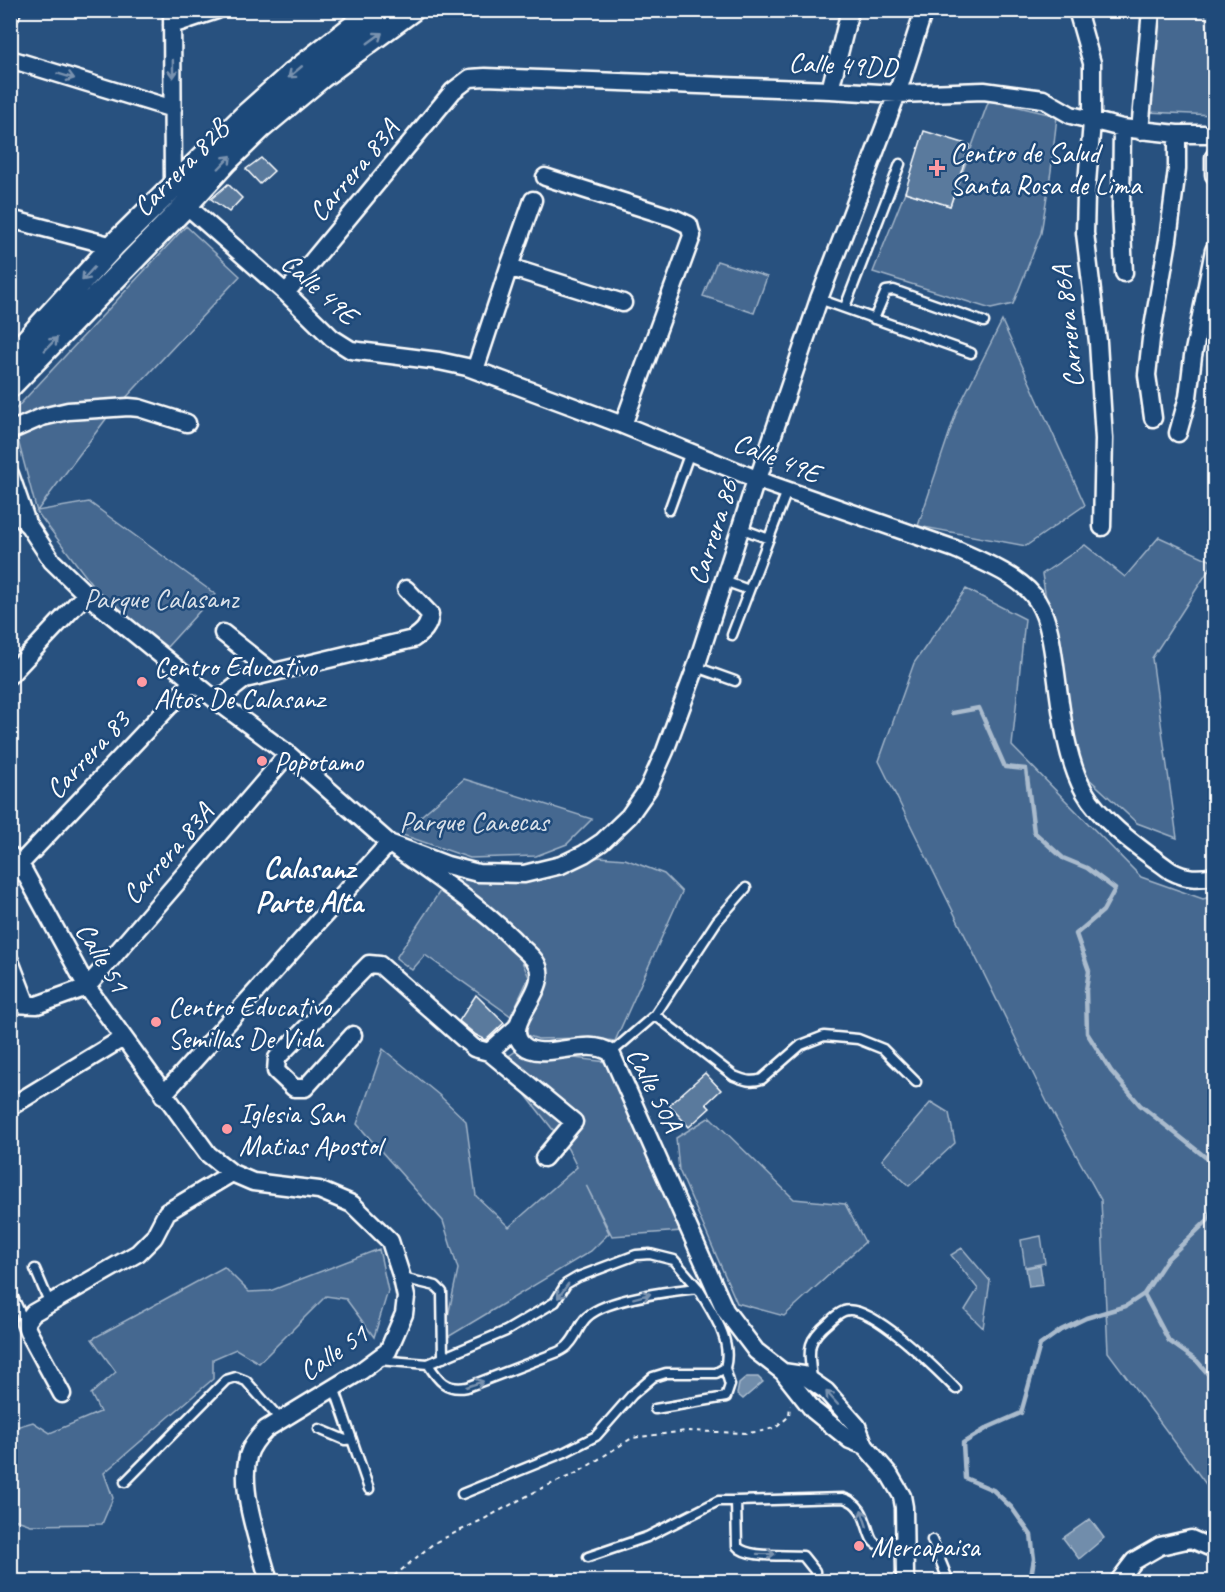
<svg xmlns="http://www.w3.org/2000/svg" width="1225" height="1592" font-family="Caveat,sans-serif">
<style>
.green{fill:#446890;stroke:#a2b4c8;stroke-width:1.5}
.water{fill:#718dab;stroke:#aabbcd;stroke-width:1.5}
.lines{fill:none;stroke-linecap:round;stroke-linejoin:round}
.stream{stroke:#aabbcd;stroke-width:4.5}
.building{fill:#5a7a9d;stroke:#fff;stroke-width:1.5}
.lane-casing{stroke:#fff;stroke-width:13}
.street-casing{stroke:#fff;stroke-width:21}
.secondary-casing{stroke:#fff;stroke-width:27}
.path{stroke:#fff;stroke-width:2;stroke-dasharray:4.5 4.5;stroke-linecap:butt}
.lane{stroke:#1f4a7a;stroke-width:8}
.street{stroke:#1f4a7a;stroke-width:16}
.secondary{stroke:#1f4a7a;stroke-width:22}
.oneway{stroke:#7992af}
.poi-dot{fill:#ff9aa2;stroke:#1f4a7a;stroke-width:2}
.labels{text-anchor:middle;stroke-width:5;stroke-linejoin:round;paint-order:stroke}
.street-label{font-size:28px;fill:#fff;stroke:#1f4a7a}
.poi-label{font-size:28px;fill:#fff;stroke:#1f4a7a;text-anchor:start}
.park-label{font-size:28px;fill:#dae1e9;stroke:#1f4a7a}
.neighbourhood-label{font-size:30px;font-weight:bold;fill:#fff;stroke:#1f4a7a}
</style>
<rect width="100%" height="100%" fill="#28517f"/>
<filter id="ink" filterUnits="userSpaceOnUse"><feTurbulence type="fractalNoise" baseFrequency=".0167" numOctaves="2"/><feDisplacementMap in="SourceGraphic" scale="12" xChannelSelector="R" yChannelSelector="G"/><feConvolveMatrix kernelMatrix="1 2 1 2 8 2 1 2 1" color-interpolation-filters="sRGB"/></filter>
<g filter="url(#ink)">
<!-- green -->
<path class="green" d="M1155 11H1205L1214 85V115L1147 112Z
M989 100 1057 116 1051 171 1041 233 1013 304 991 309 873 272 905 192 950 206Z
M186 226 240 276 106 419 37 511 89 502 215 594 167 647 100 595 37 512 11 414Z
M717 261 767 277 754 313 703 296Z
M1002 321 1085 505 1026 546 918 526 957 410Z
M1159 537 1214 562 1152 658 1177 838 1137 823 1073 764 1042 574 1085 545 1125 577Z
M966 589 1025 619 1012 746 1141 877 1203 899 1214 896V1495L1108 1352 1101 1200 1047 1102 879 761 914 663Z
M464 779 592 819 567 844 536 856 470 858 400 834Z
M599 857 625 859 664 874 682 892 615 1041 589 1038 538 1039 526 1035 528 1018 545 968 443 874 533 880Z
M440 891 516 949 529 977 511 1016 425 955 412 970 396 958Z
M383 1049 439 1095 466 1121 476 1196 509 1227 577 1167 568 1149 500 1062 516 1051 607 1062 682 1231 612 1236 586 1185 609 1233 591 1251 443 1340 458 1269 443 1221 357 1124Z
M931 1102 949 1113 955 1143 909 1186 882 1160Z
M710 1117 794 1199 845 1204 865 1242 784 1316 737 1303 679 1170 676 1138Z
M1041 1236 1045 1263 1025 1267 1021 1240Z
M962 1248 990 1281 983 1328 965 1310 978 1289 951 1255Z
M379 1249 388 1291 374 1337 346 1299 326 1296 259 1363 236 1349 213 1359V1379L104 1473 113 1498 102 1524 31 1525 11 1518V1421L16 1427 33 1422 50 1433 100 1412 91 1394 116 1372 92 1339 224 1267 249 1292 270 1291Z"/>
<!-- water -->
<path class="water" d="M1040 1265 1043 1285 1029 1287 1026 1268Z
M747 1377H758L763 1382 743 1399 737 1394 739 1384Z
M1090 1519 1104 1538 1079 1559 1063 1538Z"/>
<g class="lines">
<!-- stream -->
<path class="stream" d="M952 713 979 708 1005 767 1026 769 1034 832 1063 858 1087 868 1115 889 1103 911 1076 934 1089 971 1086 990 1087 1033 1111 1071 1140 1105 1214 1164
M1214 1203 1208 1220 1167 1259 1144 1294 1169 1341 1197 1361 1214 1381
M1030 1582 1034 1559 1031 1535 1012 1508 993 1490 965 1478 963 1443 989 1427 1021 1413 1040 1345 1061 1330 1086 1318 1126 1306 1144 1294"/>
</g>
<!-- building -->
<path class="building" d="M924 131 970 145 950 206 905 192Z
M261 158 274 171 260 184 246 169Z
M228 184 242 198 229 212 211 199Z
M476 995 504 1023 486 1040 476 1035 459 1021Z
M705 1073 721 1090 706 1104 710 1108 689 1127 669 1105Z"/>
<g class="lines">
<defs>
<path id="lane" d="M819 299 971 353
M845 307 900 164
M874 319 886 291 894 290 984 322
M669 510 690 452
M740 528 769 539
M724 581 749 590
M732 635 787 491
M696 667 735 681
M655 1015 734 1076C744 1080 751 1083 762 1079L801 1045 824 1036 858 1039 883 1049 916 1082
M611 1053 655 1015 717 921 746 888
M35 1269 50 1304
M402 1278 436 1286 442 1292 443 1358
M10 1291 25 1323
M378 1360 428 1364 506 1331 555 1302 566 1284 578 1277 636 1255 650 1254 674 1260 698 1288C671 1291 607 1298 587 1317 579 1324 577 1336 569 1344 567 1347 562 1350 558 1352L467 1387C446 1391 438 1380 428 1364
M812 1379C809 1350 805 1342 829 1322 833 1318 839 1313 844 1311 870 1302 938 1371 956 1389
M334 1387 369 1489
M655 1409 726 1397 730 1385 725 1368
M319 1429 345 1440 352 1439
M125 1482 226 1380 236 1377 246 1381 280 1419
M462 1494 565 1452 596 1436 632 1395 653 1377 666 1373H716L725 1368C733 1339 712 1313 698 1288
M932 1540 949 1582
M588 1557 647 1537 718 1501H736
M816 1582 815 1571 803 1556C787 1554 747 1559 737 1546L736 1501 843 1498C874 1506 862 1546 882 1545 889 1545 898 1541 905 1539"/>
<path id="street" d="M172 10 173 187
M1077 10 1092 63V122L1086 195 1085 233 1098 342 1104 439 1102 527
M10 16 12 10
M172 25 217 10
M10 59 173 109
M830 90 850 10
M1122 128 1121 207 1124 273
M1140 131 1151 10
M1214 157V175
M545 177 674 218 689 225 692 236 623 425
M186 205 286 293 332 338 351 350 439 361 467 367 623 425 769 484 955 549C979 560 1016 574 1033 595 1047 612 1051 638 1054 659 1060 699 1064 756 1084 791 1102 823 1141 849 1171 871 1186 879 1198 879 1214 876
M10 219 113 246
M509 267 533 200
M286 293 453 91 470 78 485 77 830 90 897 94 984 91 1043 99 1071 115 1122 128 1177 134H1214
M475 370 509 267 623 303
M1153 418 1147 375 1151 339 1168 240 1177 169V134
M10 431 42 417 68 411 129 407 139 408 187 423
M1178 433 1188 397 1193 356 1214 250
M10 474 26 520
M10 507 29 526 52 561 86 594 217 701 288 754 389 843 447 865 478 873 524 874 561 865 584 854 602 842 629 816 648 789 665 751 696 667 755 483 758 479 819 299 897 94 924 10
M223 633 272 672
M10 675 86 594
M217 701 245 679 413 639C423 632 429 627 430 614L406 589
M10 855 20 864 87 987 208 1154 232 1173 253 1182 319 1190 352 1204 390 1241 402 1278 406 1297 404 1314 388 1351 361 1371 266 1429C258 1437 251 1445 248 1456 239 1492 260 1546 269 1582
M20 864 193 681
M10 961 27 1005
M10 1004 37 1005 87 987 288 754
M353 1035 305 1088H294L276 1071 277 1058 369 964 380 965 474 1048 489 1052 517 1027
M489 1052 574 1122 544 1158
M163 1095 389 843C431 874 475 902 512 938 519 946 529 953 535 961 555 989 499 1023 523 1045 543 1063 586 1035 611 1053L725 1310 756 1351 783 1372 813 1410 850 1440 865 1446
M10 1107 123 1038
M783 1372 803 1375 826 1391 857 1426 865 1446 889 1474 902 1496 904 1507 905 1575 907 1582
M62 1394 28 1331 25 1323 33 1313 138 1253 154 1237 167 1212 232 1173
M1118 1582 1134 1561 1160 1546 1191 1539 1214 1549"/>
<path id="secondary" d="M10 359 113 246 244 117 291 75 375 10
M10 386 186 205 226 161 260 128 321 77 412 10"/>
</defs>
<!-- lane casing -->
<use href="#lane" class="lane-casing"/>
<!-- street casing -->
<use href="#street" class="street-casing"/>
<!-- secondary casing -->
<use href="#secondary" class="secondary-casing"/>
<!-- path -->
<path class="path" d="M387 1582 434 1543 484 1519 542 1488 577 1473 632 1438 686 1431 746 1433 763 1431 777 1427 789 1416 790 1405"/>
<!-- lane -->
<use href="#lane" class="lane"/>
<!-- street -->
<use href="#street" class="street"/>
<!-- secondary -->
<use href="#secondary" class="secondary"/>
</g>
<!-- one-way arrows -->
<defs><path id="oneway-shaft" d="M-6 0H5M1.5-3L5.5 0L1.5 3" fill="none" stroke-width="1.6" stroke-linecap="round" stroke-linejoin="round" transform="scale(1.5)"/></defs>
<g class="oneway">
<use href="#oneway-shaft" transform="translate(375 38) rotate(-36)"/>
<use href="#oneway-shaft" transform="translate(173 69) rotate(89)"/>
<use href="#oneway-shaft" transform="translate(295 72) rotate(140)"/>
<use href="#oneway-shaft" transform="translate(66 76) rotate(17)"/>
<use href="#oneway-shaft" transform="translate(225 162) rotate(-46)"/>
<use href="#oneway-shaft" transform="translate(88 274) rotate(132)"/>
<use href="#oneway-shaft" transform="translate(51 344) rotate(-46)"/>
<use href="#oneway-shaft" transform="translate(563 1291) rotate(126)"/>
<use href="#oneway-shaft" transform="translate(642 1296) rotate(-15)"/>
<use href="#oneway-shaft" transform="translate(475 1384) rotate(-19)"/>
<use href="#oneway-shaft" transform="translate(832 1398) rotate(-132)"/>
<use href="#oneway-shaft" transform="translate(864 1518) rotate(-108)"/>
<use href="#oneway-shaft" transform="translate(766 1554) rotate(1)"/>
</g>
</g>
<!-- markers -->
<g class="poi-dot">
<path d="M934 159h6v6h6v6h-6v6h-6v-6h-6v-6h6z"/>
<circle cx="142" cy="682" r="6"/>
<circle cx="262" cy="761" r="6"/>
<circle cx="156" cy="1022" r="6"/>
<circle cx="227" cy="1129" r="6"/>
<circle cx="859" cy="1546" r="6"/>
</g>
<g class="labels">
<!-- street labels -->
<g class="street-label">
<text transform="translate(843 64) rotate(3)" y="10">Calle 49DD</text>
<text transform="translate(180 167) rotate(-46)" y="10">Carrera 82B</text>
<text transform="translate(353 170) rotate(-50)" y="10">Carrera 83A</text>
<text transform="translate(320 288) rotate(42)" y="10">Calle 49E</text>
<text transform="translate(1067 327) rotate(-96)" y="10">Carrera 86A</text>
<text transform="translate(777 457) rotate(22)" y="10">Calle 49E</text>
<text transform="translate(712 532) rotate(-72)" y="10">Carrera 86</text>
<text transform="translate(87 754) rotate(-47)" y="10">Carrera 83</text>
<text transform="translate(167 853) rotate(-49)" y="10">Carrera 83A</text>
<text transform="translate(103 957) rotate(59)" y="10">Calle 51</text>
<text transform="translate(655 1089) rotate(63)" y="10">Calle 50A</text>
<text transform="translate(333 1352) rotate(-35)" y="10">Calle 51</text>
</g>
<!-- poi labels -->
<g class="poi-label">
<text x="950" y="162">Centro de Salud<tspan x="950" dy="32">Santa Rosa de Lima</tspan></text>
<text x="154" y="676">Centro Educativo<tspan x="154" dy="32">Altos De Calasanz</tspan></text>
<text x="274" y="771">Popotamo</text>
<text x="168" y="1016">Centro Educativo<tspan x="168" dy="32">Semillas De Vida</tspan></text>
<text x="239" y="1123">Iglesia San<tspan x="239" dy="32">Matias Apostol</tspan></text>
<text x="871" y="1556">Mercapaisa</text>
</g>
<!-- park labels -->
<g class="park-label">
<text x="161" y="608">Parque Calasanz</text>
<text x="474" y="831">Parque Canecas</text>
</g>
<!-- neighbourhood labels -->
<g class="neighbourhood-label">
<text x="309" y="878">Calasanz<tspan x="309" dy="34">Parte Alta</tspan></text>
</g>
</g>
<!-- margin -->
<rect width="1225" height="1592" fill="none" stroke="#1f4a7a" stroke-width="36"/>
<rect x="18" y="18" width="1189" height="1556" fill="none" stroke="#fff" stroke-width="2" filter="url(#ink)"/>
</svg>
